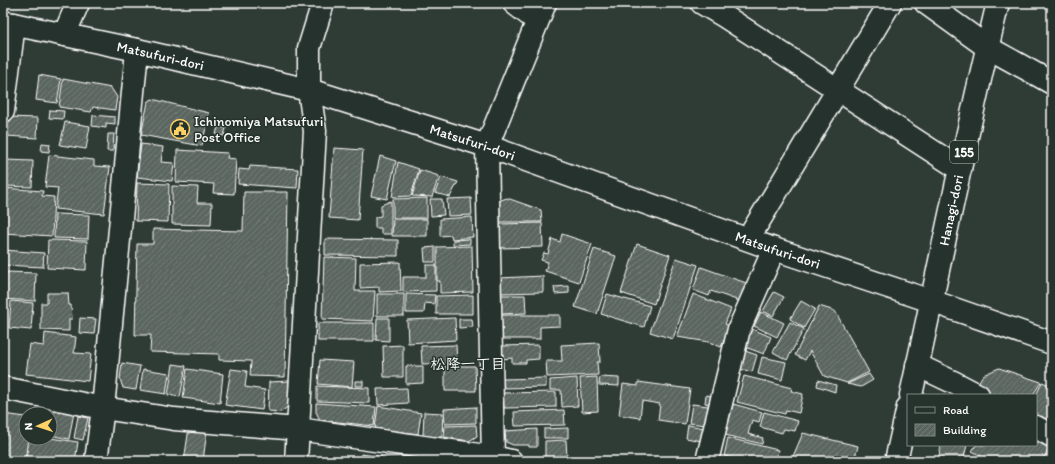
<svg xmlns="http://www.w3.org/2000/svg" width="1055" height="464" font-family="Itim,'Klee One',sans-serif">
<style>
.building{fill:url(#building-hatch);stroke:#fff}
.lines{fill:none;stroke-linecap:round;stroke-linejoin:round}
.minor-casing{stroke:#fff;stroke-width:25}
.tertiary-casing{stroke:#fff;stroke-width:25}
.secondary-casing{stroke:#fff;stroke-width:25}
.trunk-casing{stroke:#fff;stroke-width:25}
.minor{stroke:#26332d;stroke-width:22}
.tertiary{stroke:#26332d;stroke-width:22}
.secondary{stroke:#26332d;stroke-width:22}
.trunk{stroke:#26332d;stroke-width:22}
.labels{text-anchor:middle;stroke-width:3;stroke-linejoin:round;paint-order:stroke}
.shield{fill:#26332d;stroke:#bec2c0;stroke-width:1}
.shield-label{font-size:13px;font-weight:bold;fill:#fff}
.street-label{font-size:14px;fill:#fff;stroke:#26332d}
.poi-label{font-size:14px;fill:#fff;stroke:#26332d;text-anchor:start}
.neighbourhood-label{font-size:15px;font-weight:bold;fill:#fff;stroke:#26332d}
</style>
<defs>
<pattern id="building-hatch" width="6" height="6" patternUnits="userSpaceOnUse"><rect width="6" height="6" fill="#5b6661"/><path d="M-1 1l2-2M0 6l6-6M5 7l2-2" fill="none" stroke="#747d79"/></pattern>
</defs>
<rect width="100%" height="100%" fill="#2f3b35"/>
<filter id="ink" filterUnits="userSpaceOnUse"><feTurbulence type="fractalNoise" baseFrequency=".025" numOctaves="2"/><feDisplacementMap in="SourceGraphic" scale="8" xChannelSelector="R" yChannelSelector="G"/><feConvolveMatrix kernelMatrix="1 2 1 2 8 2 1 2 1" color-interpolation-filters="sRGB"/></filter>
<g filter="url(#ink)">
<!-- building -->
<path class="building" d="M39 75 61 79 57 103 36 100Z
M63 79 111 88 117 97 115 110 93 107 91 112 59 107Z
M152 99 209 113 202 146 141 135 148 102Z
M50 110 64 111 63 119 49 118Z
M93 115 115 117V124L106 123V128L92 126Z
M8 117 38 118 37 138 6 136Z
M65 122 90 126 86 149 60 145Z
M218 127 226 128 224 136 216 134Z
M108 134H114L113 151H107Z
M42 143 50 144 49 152 41 151Z
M141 144 163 147 161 162 174 163 172 181 137 177Z
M334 148 363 150 358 220 329 218Z
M177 150 228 153 227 158 236 159 234 194 213 193 214 184 176 182Z
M49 155 94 160V166L110 167 104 214 55 209 58 188 45 187Z
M380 156 396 161 387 199 371 196Z
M5 160 33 161 32 187 4 186Z
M398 162 419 169 411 196 392 197Z
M250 166 298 169 297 188 238 184 239 169 249 170Z
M420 170 439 176 432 197 412 196Z
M441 177 458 182 450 197 435 193Z
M137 183 169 184 168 222 136 221Z
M172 186 198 187 197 203H212L211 225 172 224Z
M3 188 43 191 42 196 54 197 52 236 3 233Z
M244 192H288L285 377 250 376 251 361 219 360V354L150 352 151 335H135L137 244H153V229L243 231Z
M427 198V218H393V199Z
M471 198 472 215 448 216 447 199Z
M507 198 541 210 542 222H499L498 201Z
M430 199H442L444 215 431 216Z
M391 201V234H381V228H375V217L381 216V205Z
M55 214 89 215 88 239 54 238Z
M472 217 473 237 452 239 451 235 440 236V219Z
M393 219H427V236H392Z
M542 223 543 247 499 248V224Z
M562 234 592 244 579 282 545 271 548 262 541 260 544 253 548 254 552 239 560 242Z
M325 239 398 240V256L325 255Z
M470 239V244L453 245V240Z
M48 240 87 241 86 270 47 268Z
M637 244 670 255 654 304 621 293Z
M472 246 473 292 440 293V281H437V247Z
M435 247V262H425L424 248Z
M594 249 616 256 597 314 575 307Z
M3 250 44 253 43 267 3 265Z
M324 257 356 258 355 291H375L373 321 322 319Z
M676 258 698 265 673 339 650 332Z
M400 262 401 291 379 292V287L360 288V263Z
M426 265H436V291L403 292V277H426Z
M701 267 749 284 742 302 711 291 709 296 693 290Z
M6 272 36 273 35 301 3 299V279H6Z
M543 276V292L500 293 499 278Z
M569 286V293L555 294 554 287Z
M774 292 784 297 773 316 763 311Z
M47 293H68L69 305H71L72 319H69V331L41 330V303H47Z
M377 294H404V316H377Z
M406 294 435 295 434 304 425 303 424 313H406Z
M607 294 650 306 644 327 601 314Z
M693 294 731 309 725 324 730 327 721 347 709 342 677 337Z
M473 295V314H436V296Z
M501 295H525L526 313 501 314Z
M11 301 33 303 31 330 9 328Z
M801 301 815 309 804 328 790 319Z
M819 306 835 311 869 372 847 383 824 376 810 351 805 360 795 355Z
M761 312 784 323 777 337 754 326Z
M501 315H560V326L540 327V339H502Z
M80 318 96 319 94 334 79 333Z
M377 318H389V341L376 340Z
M455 318 456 340 408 343 407 320Z
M459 319H472L473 327 459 328Z
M790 322 804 329 787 360 773 352Z
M318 323H374V341H318Z
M752 329 771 337 764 354 745 347Z
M45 333 76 337 74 353 91 354 88 381 26 374 30 344 44 346Z
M599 343 600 362H597L598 375 547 377 546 361H562L561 345Z
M403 345V377H384L383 346Z
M456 345 457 363 422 364 421 346Z
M539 345V359L526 360V363H512V358L503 359 502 346Z
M745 351 757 355 752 372 740 369Z
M762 357 786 362 782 380 758 374Z
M320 360 354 362 352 387 318 384Z
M122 363 140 366 136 390 123 388 120 379Z
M173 364 186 366 180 397 168 395Z
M406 366H423V383L406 384Z
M445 366H475L476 391H445Z
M999 368 1041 382 1033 395H992L976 386 983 375Z
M143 369 169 373 166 394 140 390Z
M187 369 223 374 220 403 183 398Z
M231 369 247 371 245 387 265 390 262 410 225 405Z
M869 374 873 380 861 387 847 384Z
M744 376 792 388 791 391 803 394 799 413 786 410 785 414 737 402Z
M597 377 598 411 582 412 580 378Z
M600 377 619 378V386L599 385Z
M546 378V387L504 388 503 379Z
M577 378 578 406 562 407 561 390H550V380Z
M818 380 836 385 835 392 817 386Z
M289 381 290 405 281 412 268 411 269 382Z
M355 381H363V386H355Z
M638 382 690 389 685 424 658 420 660 404 642 401 640 418 619 415 623 384 638 386Z
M1042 382 1052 386V429L1036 421V396Z
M317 386 369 388V403L317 401Z
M407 388 408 403 378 405 377 389Z
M556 392V407L504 408 503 393Z
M706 395 711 396 709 404 705 403Z
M316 403 376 407 374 426 320 420 316 412Z
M692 404 708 406 706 425 689 423Z
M733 404 762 412 759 422 752 420 748 434 763 438 762 444 725 435Z
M378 406 421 413 418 434 375 428Z
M476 407V423L445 424 444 409Z
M54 408 74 412 69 439 50 435V430Z
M564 410 565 425 515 426 514 412Z
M424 412 443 413 442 437 423 436Z
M764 412 798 421 795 431 784 429 782 433 760 427Z
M3 414 26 417V438H28L25 461H3Z
M78 416 88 418 83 440 74 438Z
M476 425 477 436 469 441 444 437 445 426Z
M688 425 704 428 701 441 686 438Z
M189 428 207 430 203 461H184Z
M568 428V438H544V429Z
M537 429V447H529V445H513L506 442 505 431Z
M803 433 858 446 854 461H791Z
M1036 435 1052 444 1042 461H990L972 451 976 445H1036Z
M29 438H50L78 442 75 461H26Z
M728 438 778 450 776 461H746L724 456Z
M566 440 567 457 545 458V441Z
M941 445H967L963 461H938Z
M361 454 382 457 381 461H360Z
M383 458 412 460 413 461H383Z"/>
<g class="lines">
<defs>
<path id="minor" d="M514 3 537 21
M702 3 724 16 960 169
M926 3 987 47 1052 83
M64 35 78 3
M3 111 14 24
M748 239 890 3
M917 365 955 383 978 395
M3 388 103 408 174 419 298 429 493 457 511 461
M1036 427 1052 436
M298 429 315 131 309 90
M96 461 103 408 137 50
M493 461 487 146 545 3
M707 461 739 329 774 249"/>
<g id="tertiary">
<path id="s1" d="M3 22 137 50 309 90 487 146 774 249 931 301"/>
<path d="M309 90V48L323 3"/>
<path d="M296 461 298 429"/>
</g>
<path id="secondary" d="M931 301 1052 343"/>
<g id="trunk">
<path id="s2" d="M911 395C940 264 966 133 998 3"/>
<path d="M896 461 908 407"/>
</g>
</defs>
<!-- minor casing -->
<use href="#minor" class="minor-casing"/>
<!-- tertiary casing -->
<use href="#tertiary" class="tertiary-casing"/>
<!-- secondary casing -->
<use href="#secondary" class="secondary-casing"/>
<!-- trunk casing -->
<use href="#trunk" class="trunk-casing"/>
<!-- minor -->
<use href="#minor" class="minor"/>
<!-- tertiary -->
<use href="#tertiary" class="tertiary"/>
<!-- secondary -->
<use href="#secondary" class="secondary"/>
<!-- trunk -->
<use href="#trunk" class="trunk"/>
</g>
</g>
<!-- icons -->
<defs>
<symbol id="civic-ring" viewBox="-11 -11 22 22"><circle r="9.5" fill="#26332d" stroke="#ffd166" stroke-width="1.5"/><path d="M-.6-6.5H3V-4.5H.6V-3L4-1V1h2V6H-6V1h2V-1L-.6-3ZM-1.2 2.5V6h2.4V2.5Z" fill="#ffd166"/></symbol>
</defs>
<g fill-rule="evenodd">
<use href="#civic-ring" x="169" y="118" width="22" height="22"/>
</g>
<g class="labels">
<!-- shield labels -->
<rect class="shield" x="950" y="141" width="28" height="22" rx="3"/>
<g class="shield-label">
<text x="964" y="157">155</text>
</g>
<!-- street labels -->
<g class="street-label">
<text dy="5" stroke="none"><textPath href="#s1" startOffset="161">Matsufuri-dori</textPath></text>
<text dy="5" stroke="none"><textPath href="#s1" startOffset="485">Matsufuri-dori</textPath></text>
<text dy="5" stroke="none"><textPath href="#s2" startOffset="189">Hanagi-dori</textPath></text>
<text dy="5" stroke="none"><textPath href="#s1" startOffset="809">Matsufuri-dori</textPath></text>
</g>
<!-- poi labels -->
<g class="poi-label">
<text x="194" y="126">Ichinomiya Matsufuri<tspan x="194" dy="16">Post Office</tspan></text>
</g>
<!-- neighbourhood labels -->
<g class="neighbourhood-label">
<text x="468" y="369">松降一丁目</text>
</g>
</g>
<!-- margin -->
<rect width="1055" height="464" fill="none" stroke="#26332d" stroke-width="16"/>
<rect x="8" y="8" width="1039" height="448" fill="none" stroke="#fff" stroke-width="1.5" filter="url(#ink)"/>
<!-- legend -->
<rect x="907" y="394" width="130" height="52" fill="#26332d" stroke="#7d8581"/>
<rect x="915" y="407" width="20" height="6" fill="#26332d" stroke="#7d8581"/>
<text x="943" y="414" font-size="12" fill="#ffffff">Road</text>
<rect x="915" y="424" width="20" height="12" fill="url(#building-hatch)" stroke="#7d8581"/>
<text x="943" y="434" font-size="12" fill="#ffffff">Building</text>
<!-- north arrow -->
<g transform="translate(38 426) rotate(267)"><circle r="19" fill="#26332d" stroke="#7d8581"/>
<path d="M0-3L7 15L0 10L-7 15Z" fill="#ffd166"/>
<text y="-6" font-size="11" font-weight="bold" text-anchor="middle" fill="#ffffff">N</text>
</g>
</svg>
